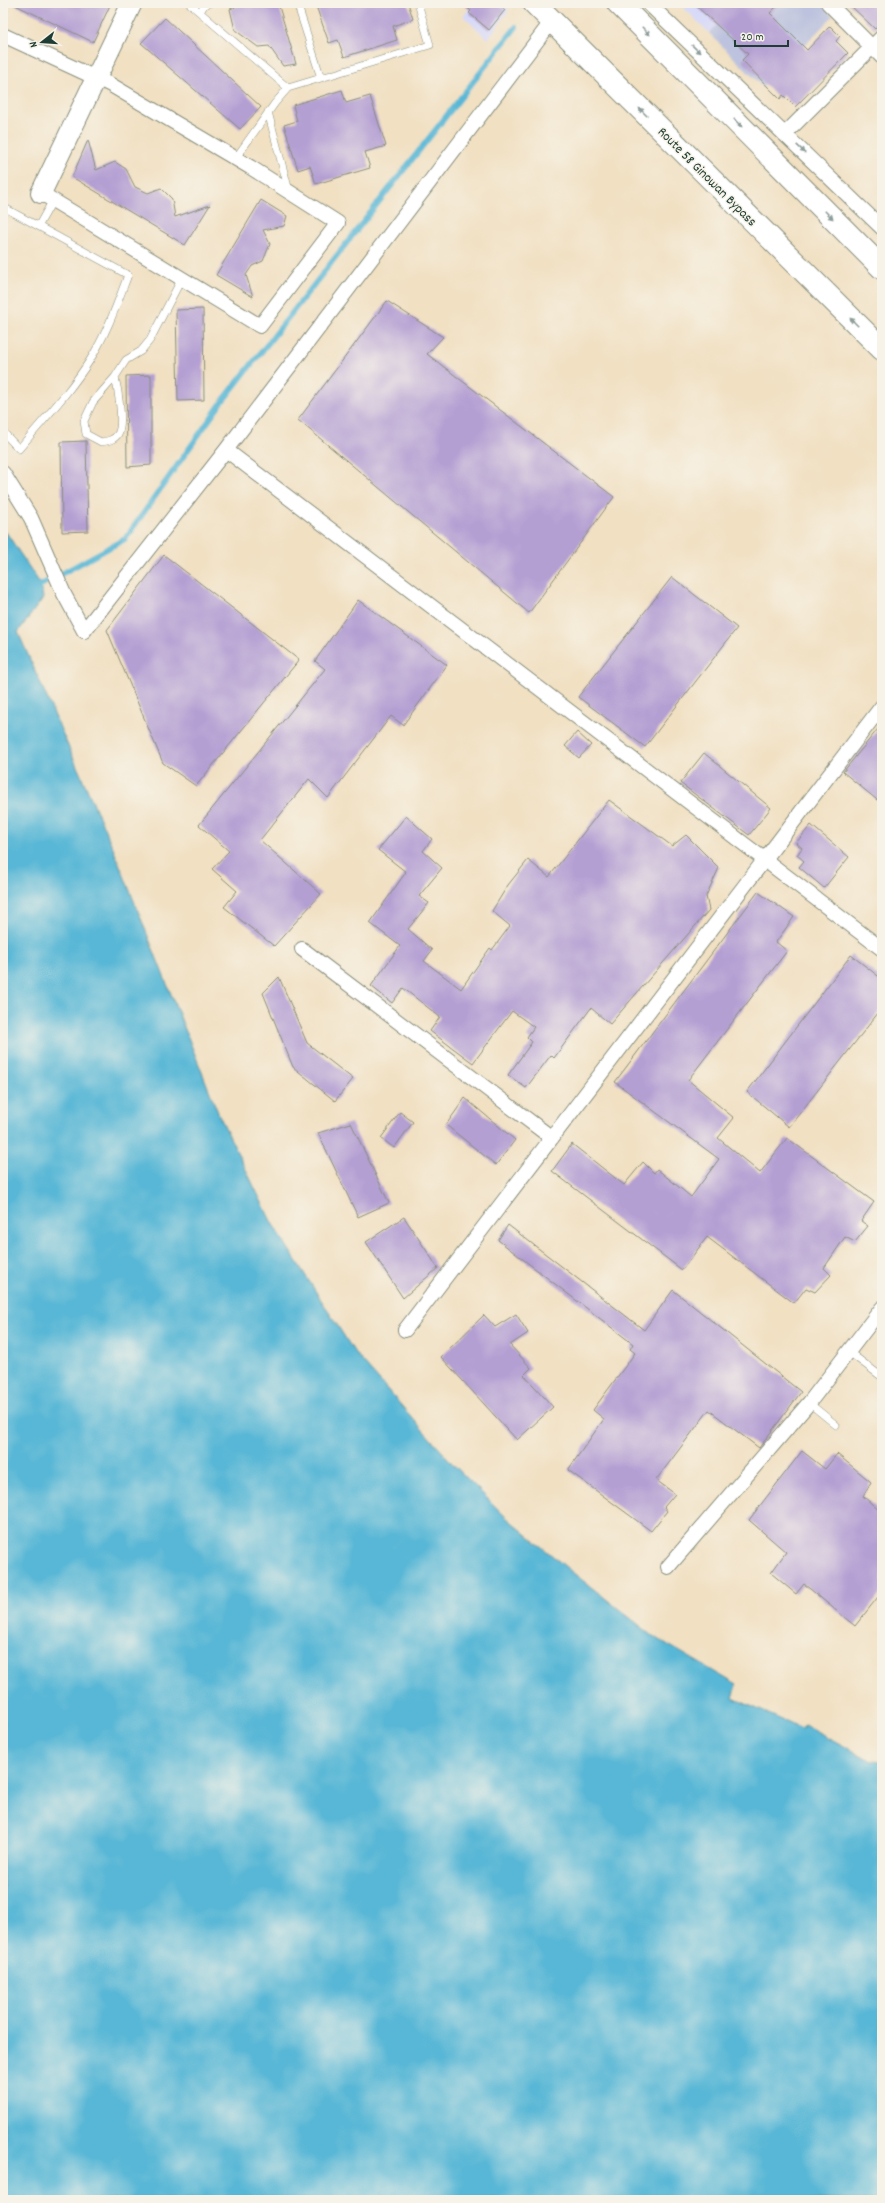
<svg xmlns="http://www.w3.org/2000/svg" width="885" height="2203" font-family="Dekko,sans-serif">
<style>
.built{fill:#d5d8f9}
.industrial{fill:#bdc3de}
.water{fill:#58b7d6;stroke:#3c7a85}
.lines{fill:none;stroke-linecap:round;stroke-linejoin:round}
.stream{stroke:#58b7d6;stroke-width:5.5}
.building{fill:#b49fd3}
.lane-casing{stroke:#888e7b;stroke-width:8}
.street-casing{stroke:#888e7b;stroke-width:16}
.secondary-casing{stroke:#888e7b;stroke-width:22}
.highway-casing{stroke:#888e7b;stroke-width:24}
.lane{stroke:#fff;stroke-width:7}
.street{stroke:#fff;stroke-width:14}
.secondary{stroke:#fff;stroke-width:20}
.highway{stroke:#fff;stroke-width:22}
.oneway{fill:#8f9e9a}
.labels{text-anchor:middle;stroke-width:3;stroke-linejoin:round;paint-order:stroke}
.street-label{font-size:14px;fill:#1f3d34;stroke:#f7f3e8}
</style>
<rect width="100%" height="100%" fill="#f7f3e8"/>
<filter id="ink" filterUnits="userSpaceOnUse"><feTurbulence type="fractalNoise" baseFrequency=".025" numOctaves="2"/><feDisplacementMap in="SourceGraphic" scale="8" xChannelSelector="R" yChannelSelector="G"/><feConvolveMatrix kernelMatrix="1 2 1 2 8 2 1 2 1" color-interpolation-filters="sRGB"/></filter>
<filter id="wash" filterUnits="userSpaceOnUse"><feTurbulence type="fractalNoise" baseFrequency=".012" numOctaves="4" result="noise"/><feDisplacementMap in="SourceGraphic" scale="16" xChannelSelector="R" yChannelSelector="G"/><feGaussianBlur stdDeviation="0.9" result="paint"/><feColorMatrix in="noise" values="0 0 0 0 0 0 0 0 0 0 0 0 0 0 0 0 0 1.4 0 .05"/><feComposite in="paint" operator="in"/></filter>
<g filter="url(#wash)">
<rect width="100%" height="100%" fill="#f1e0c2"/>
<!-- built -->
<path class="built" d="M474 3H502L509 10 488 39 463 16Z
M679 3H724L731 10 709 33Z"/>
<!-- industrial -->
<path class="industrial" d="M738 3H820L833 16 763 87 709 33Z"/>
<!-- water -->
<path class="water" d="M6 532 41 585 43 598 18 632 113 848 219 1115 272 1223 355 1353 453 1464 507 1518 572 1572 653 1636 737 1685 733 1698 802 1729 805 1725 872 1761 882 1762V2200H3V534Z"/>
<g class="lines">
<!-- stream -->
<path class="stream" d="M41 585 125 539 222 402 516 27"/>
</g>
<g id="blocks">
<!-- building -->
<path class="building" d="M11 3H111L93 42Z
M246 3H278L296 64 283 66 269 46 258 47 235 30 230 9Z
M315 3H408L413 19 393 26 397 40 344 57 338 40 329 43Z
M462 3H496L505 10 489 30 469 13 471 11Z
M693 3H780L770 13 807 50 830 26 840 36 836 41 848 53 795 107 783 95 780 99 769 88 742 60 748 54Z
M848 3H882V22L875 29Z
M165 18 261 107 240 129 141 43Z
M342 90 346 103 370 96 386 146 365 152 370 168 316 184 310 166 298 170 284 125 297 121 293 105Z
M88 140 96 170 115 162 126 169 135 187 148 193 161 188 172 199 175 217 210 205 185 245 72 177Z
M261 200 287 216 284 226 263 230 270 244 263 261 252 266 246 275 253 297 216 275Z
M387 301 443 337 427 354 614 497 529 613 298 420Z
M203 309 204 400 178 401 176 310Z
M151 375V465L127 467 126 376Z
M86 441 88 531 62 532 61 442Z
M164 555 299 660 196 786 163 763 107 630Z
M672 577 737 628 645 747 578 697Z
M358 600 447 665 403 725 391 716 328 798 309 779 260 840 321 894 274 946 224 907 237 891 212 869 229 851 199 825 325 669 315 661Z
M882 724V804L843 772Z
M577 732 591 745 579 758 565 746Z
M704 753 771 808 749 835 680 783Z
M609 800 672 846 686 835 719 868 706 896 709 910 610 1024 591 1008 554 1058 551 1055 526 1088 508 1075 532 1042 527 1037 534 1027 512 1011 473 1063 430 1031 440 1017 403 988 392 1003 371 986 400 946 370 923 406 872 378 850 406 816 432 839 423 851 442 868 419 896 429 903 408 929 432 950 424 961 461 989 490 948 492 950 510 926 492 911 508 885 528 860 549 877Z
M811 825 849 857 824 888 799 867 804 861 797 855 802 848 796 843Z
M758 892 794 917 776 942 787 951 688 1080 734 1118 718 1138 760 1173 787 1138 874 1202 861 1221 868 1226 855 1242 845 1237 824 1268 831 1275 815 1292 806 1288 794 1303 707 1237 682 1270 552 1171 572 1144 624 1185 643 1162 654 1173 657 1169 691 1197 719 1159 615 1082Z
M851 955 882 979V1008L789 1127 747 1092Z
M279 977 307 1043 353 1079 335 1101 293 1067 263 993Z
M465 1098 515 1140 496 1165 446 1125Z
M400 1112 413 1122 394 1148 381 1138Z
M351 1123 389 1203 358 1217 318 1133Z
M404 1217 438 1268 403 1298 366 1242Z
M508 1225 644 1330 673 1290 801 1392 759 1448 709 1410 656 1480 675 1494 664 1507 667 1511 651 1531 568 1470 604 1419 593 1410 635 1353 630 1349 633 1344 498 1240Z
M516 1314 528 1333 510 1345 531 1368 524 1375 553 1407 517 1440 441 1357 484 1315 495 1327Z
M802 1451 825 1469 837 1454 871 1482 863 1496 882 1513V1592L855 1626 804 1584 796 1594 771 1573 786 1552 749 1520Z"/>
</g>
</g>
<g filter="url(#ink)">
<use href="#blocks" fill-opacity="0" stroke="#888e7b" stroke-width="1"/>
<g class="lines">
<defs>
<path id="lane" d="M189 3 288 88 275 103 235 159
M297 3 321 78
M200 12 205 4 209 3
M288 88 430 45 418 3
M268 112 289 191
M3 207 128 275C117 304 107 333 90 360 70 392 43 420 19 449L3 432
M39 225 53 200
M115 377 93 402 84 421 86 434 101 442C108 441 114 440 118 434 124 424 118 389 115 377L126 360 141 351 150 340 182 278
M849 1352 882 1377
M809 1403 836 1425"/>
<path id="street" d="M648 3 882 228
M828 3 882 57
M3 35 111 85 250 167 338 223 260 326 41 193
M785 134 882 37
M226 450 882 949
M3 473 31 518 64 594 84 631 226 450 552 21
M302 949 552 1138
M405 1330 882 706
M668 1567 809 1403 882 1308"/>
<path id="secondary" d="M41 193 132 3"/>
<path id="highway" d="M534 3 882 349
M618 3 882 268"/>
</defs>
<!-- lane casing -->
<use href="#lane" class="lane-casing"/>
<!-- street casing -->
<use href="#street" class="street-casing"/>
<!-- secondary casing -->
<use href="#secondary" class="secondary-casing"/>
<!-- highway casing -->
<use href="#highway" class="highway-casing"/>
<!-- lane -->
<use href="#lane" class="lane"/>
<!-- street -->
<use href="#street" class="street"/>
<!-- secondary -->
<use href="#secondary" class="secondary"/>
<!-- highway -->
<use href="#highway" class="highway"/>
</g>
<!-- one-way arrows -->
<defs><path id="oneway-solid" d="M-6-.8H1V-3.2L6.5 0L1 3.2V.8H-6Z"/></defs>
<g class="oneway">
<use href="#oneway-solid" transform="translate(646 31) rotate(45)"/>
<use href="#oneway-solid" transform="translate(696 49) rotate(44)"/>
<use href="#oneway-solid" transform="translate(643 112) rotate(-135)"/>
<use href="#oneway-solid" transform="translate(738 123) rotate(45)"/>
<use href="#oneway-solid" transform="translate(801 149) rotate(44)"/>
<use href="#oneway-solid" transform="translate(829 215) rotate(45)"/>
<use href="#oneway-solid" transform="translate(854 322) rotate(-135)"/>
</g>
</g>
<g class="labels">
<!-- street labels -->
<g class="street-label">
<text transform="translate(708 176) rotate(45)" y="5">Route 58 Ginowan Bypass</text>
</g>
</g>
<!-- margin -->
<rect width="885" height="2203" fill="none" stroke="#f7f3e8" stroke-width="16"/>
<!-- north arrow -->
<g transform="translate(42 42) rotate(253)" stroke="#f7f3e8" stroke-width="3" paint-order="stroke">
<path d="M0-3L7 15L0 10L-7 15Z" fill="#1f3d34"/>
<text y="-6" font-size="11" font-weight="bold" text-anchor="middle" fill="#1f3d34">N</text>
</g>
<!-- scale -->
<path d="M735 40v6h53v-6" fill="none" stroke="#1f3d34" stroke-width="2"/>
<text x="741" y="40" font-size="12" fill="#1f3d34" stroke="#f7f3e8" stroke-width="3" paint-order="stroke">20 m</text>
</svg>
